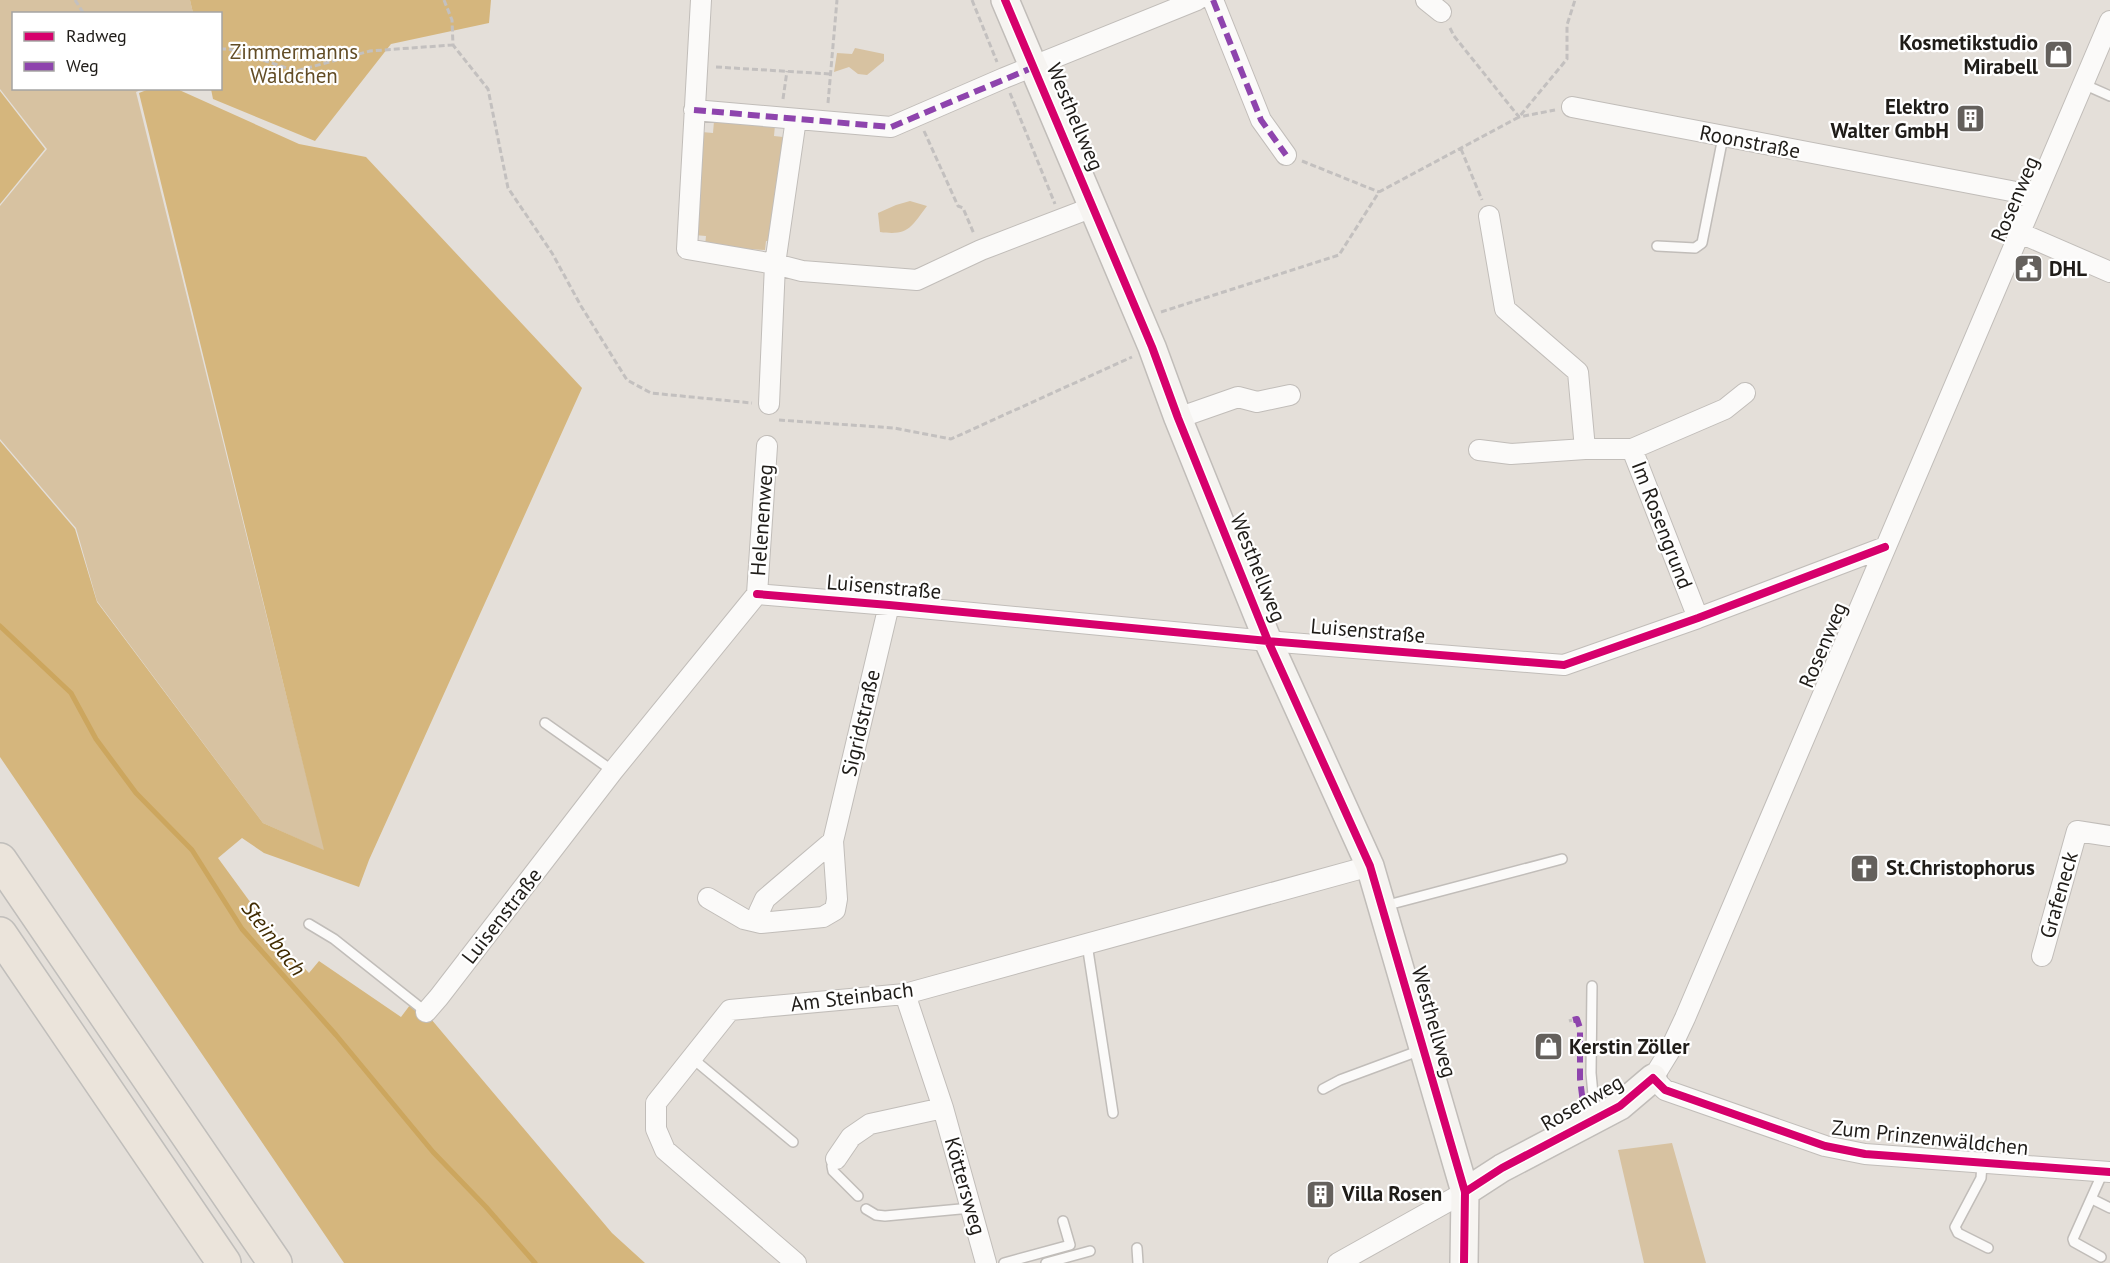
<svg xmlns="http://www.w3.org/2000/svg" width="2110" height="1263" font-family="'PT Sans',sans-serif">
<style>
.green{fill:#d7c2a1}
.forest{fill:#d5b67d}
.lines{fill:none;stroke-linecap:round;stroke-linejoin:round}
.stream{stroke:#cca65e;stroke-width:5}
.lane-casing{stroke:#c1bdb9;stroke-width:12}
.street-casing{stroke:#c1bdb9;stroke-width:22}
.secondary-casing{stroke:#c1bdb9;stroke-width:30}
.highway-casing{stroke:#c0bebb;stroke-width:36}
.path{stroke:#c3c0bf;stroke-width:3;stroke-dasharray:6 3;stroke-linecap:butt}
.lane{stroke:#fbfaf9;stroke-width:9}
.street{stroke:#fbfaf9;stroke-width:20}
.secondary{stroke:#f6f4f1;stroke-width:27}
.highway{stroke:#ebe4db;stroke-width:33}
.quiet{stroke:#8e44ad;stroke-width:6;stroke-dasharray:12 6;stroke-linecap:butt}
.cycleway-casing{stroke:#fff;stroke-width:11}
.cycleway{stroke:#d6006c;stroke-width:8}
.labels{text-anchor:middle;stroke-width:4.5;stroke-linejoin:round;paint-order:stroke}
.poi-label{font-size:21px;font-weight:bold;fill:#1f1c18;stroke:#fff;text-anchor:start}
.park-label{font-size:21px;fill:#624c25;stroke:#fff}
.street-label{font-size:21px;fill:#1f1c18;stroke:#fff}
.water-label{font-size:22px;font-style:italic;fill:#402b01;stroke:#fff}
</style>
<rect width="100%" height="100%" fill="#e4dfd9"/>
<!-- green -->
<path class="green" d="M0 0H190L193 13 14 14V88L143 89 136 92 325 851 263 823 97 601 76 528 0 439V206L47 149 0 89Z
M855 48 884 54V61L867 75 858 74 849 67 834 72 837 53 852 54Z
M714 121 775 125 774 136 783 137 776 242 766 241 765 250 705 246 706 236 694 235 702 132 713 133Z
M910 201 927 206C911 227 909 236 880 232L878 213 896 205Z
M1672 1143 1706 1263H1644L1618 1150Z"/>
<!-- forest -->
<path class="forest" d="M190 0H491L489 23 391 44 315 141 213 99 211 89 220 88V14L193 13Z
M149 89H177L299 144 366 157 582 388 369 860 359 887 264 853 242 838 218 858 280 943 309 973 319 961 401 1017 410 1005 431 1019 612 1233 645 1263H344L0 757V441L75 529 97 602 263 823 324 850 139 93Z
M0 91 45 149 0 204Z"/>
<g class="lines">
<!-- stream -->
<path class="stream" d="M0 626 71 693 96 739 136 793 192 850 242 929 336 1035 433 1152 486 1207 535 1263"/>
<defs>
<path id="lane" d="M2083 84 2110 96
M1657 246 1695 248 1702 243 1723 137
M545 723 613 771
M1384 906 1562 859
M309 924 334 939 426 1012
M1087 944 1113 1113
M1592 986 1591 1073 1595 1116
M692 1058 793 1142
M1323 1089 1340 1080 1421 1050
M836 1159 832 1166 833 1171 858 1196
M1982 1164 1981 1178 1955 1227 1958 1233 1988 1248
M2092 1199 2110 1208
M866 1209 876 1215 885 1216 971 1208
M1137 1248 1138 1263
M2101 1257 2074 1242 2073 1239 2103 1172
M1004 1263 1070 1245 1063 1221
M1046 1263 1090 1251"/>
<path id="street" d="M701 0 687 249 775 264 802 271 917 280 981 250 1093 207
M1213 0 1261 120 1286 155
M1426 0 1441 12
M2110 21 1685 1018 1669 1052 1653 1078 1665 1090 1825 1146 1865 1154 2110 1172
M1572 107 2011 191 2034 199
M694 110 891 127 1004 78 1197 0
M1489 216 1505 309 1578 372 1585 449H1632
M2020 233 2110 272
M769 404 775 264 796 119
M1178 418 1238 397 1257 402 1290 395
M1479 450 1511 454 1585 449
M757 594 889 605 1268 641 1564 665 1698 618 1885 547
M757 594 767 446
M1698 618 1632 449 1725 409 1745 393
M833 841 837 899 835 910 823 917 761 923 759 912 765 899 833 841 889 605
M708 898 744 919 761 923
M2042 956 2077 831 2110 836
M905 994 943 1108 986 1263
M426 1012 439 997 613 771 757 594
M836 1159 851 1137 870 1124 943 1108
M796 1263 665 1150 656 1129V1103L730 1010 905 994 1370 866
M1338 1263 1465 1192"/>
<path id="secondary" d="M1005 0 1152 347 1178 418 1268 641 1370 866 1465 1192 1464 1263
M1465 1192 1502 1168 1620 1106 1653 1078"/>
<path id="highway" d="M0 860 275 1263
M0 934 224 1263"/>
</defs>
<!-- lane casing -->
<use href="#lane" class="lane-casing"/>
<!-- street casing -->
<use href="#street" class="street-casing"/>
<!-- secondary casing -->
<use href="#secondary" class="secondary-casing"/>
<!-- highway casing -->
<use href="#highway" class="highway-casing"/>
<!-- path -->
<path class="path" d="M75 0 84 14
M444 0 452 20 453 45 488 89 508 188 552 253 581 306 627 380 651 393 752 403
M972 0 997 62
M1450 28 1454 36 1519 117 1555 110
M220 49H229L296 71 370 51 452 45
M716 67 831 74
M1010 93 1055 204
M783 99 787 71
M828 103 837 0
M924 131 958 206 963 208 974 234
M1461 149 1482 200
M1302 161 1379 192
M1161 312 1339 255 1379 192 1519 117 1567 59V25L1575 0
M779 420 894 428 951 439 1132 357
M1569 1021 1572 1020"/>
<!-- lane -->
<use href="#lane" class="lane"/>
<!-- street -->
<use href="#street" class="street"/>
<!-- secondary -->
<use href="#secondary" class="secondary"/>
<!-- highway -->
<use href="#highway" class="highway"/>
<!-- quiet -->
<path class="quiet" d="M1213 0 1261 120 1286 155
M694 110 891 127 1034 67
M1573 1020 1577 1019 1580 1028V1079L1583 1103"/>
<defs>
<path id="cycleway" d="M1005 0 1152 347 1178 418 1268 641 1370 866 1465 1192 1464 1263
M757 594 889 605 1268 641 1564 665 1698 618 1885 547
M1465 1192 1502 1168 1620 1106 1653 1078 1665 1090 1825 1146 1865 1154 2110 1172"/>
</defs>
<!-- cycleway casing -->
<use href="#cycleway" class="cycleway-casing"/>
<!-- cycleway -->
<use href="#cycleway" class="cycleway"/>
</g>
<!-- icons -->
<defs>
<symbol id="shop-square" viewBox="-11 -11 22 22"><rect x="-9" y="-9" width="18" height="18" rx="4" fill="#64605c" stroke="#fff"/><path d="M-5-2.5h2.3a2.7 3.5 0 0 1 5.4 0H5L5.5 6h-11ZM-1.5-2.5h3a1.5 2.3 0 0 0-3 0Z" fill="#fff"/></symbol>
<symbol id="building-square" viewBox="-11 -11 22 22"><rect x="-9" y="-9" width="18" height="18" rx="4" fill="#64605c" stroke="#fff"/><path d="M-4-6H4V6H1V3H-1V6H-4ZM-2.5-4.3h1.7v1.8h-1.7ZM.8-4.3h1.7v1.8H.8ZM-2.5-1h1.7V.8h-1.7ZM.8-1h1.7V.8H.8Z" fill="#fff"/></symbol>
<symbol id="civic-square" viewBox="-11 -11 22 22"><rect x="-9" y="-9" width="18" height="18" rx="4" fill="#64605c" stroke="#fff"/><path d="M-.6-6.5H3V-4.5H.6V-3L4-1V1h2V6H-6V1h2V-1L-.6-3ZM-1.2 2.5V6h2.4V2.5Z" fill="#fff"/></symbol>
<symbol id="church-square" viewBox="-11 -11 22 22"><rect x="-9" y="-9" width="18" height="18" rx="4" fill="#64605c" stroke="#fff"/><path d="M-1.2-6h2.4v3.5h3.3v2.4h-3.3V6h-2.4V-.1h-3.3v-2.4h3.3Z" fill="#fff"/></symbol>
</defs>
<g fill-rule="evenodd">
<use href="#shop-square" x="2042" y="38" width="33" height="33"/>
<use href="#building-square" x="1954" y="102" width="33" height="33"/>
<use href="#civic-square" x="2012" y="252" width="33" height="33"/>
<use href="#church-square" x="1848" y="852" width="33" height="33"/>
<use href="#shop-square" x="1532" y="1030" width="33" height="33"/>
<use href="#building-square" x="1304" y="1178" width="33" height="33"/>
</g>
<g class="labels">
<!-- poi labels -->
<g class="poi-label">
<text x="2038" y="50" text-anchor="end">Kosmetikstudio<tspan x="2038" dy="24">Mirabell</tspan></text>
<text x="1949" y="114" text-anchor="end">Elektro<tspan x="1949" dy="24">Walter GmbH</tspan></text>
<text x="2049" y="276">DHL</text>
<text x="1886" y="875">St.Christophorus</text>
<text x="1569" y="1054">Kerstin Zöller</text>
<text x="1342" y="1201">Villa Rosen</text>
</g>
<!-- park labels -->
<g class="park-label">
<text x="294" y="59">Zimmermanns<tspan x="294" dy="24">Wäldchen</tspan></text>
</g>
<!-- street labels -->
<g class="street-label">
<text transform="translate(1075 117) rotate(67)" y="7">Westhellweg</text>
<text transform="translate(1750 142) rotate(11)" y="7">Roonstraße</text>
<text transform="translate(2015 199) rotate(-67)" y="7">Rosenweg</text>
<text transform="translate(762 520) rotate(-86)" y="7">Helenenweg</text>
<text transform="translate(1662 525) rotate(69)" y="7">Im Rosengrund</text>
<text transform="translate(1258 568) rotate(68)" y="7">Westhellweg</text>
<text transform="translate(884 587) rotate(5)" y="7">Luisenstraße</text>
<text transform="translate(1368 631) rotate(5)" y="7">Luisenstraße</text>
<text transform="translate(1823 645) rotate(-67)" y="7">Rosenweg</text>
<text transform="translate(861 723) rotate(-77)" y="7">Sigridstraße</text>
<text transform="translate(2059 895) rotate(-74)" y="7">Grafeneck</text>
<text transform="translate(502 916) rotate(-52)" y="7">Luisenstraße</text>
<text transform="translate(852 997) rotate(-7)" y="7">Am Steinbach</text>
<text transform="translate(1434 1022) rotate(74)" y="7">Westhellweg</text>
<text transform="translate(1582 1103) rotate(-30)" y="7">Rosenweg</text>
<text transform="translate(1930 1138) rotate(6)" y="7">Zum Prinzenwäldchen</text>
<text transform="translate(965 1186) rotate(74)" y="7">Köttersweg</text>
</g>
<!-- water labels -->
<g class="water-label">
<text transform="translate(274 938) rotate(52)" y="8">Steinbach</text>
</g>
</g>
<!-- legend -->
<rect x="12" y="12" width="210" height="78" fill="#ffffff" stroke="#a5a4a3" stroke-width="1.5"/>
<rect x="24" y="32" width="30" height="9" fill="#d6006c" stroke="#a5a4a3" stroke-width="1.5"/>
<text x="66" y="42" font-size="18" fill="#1f1c18">Radweg</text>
<rect x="24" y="62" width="30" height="9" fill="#8e44ad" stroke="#a5a4a3" stroke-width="1.5"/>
<text x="66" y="72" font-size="18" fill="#1f1c18">Weg</text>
</svg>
